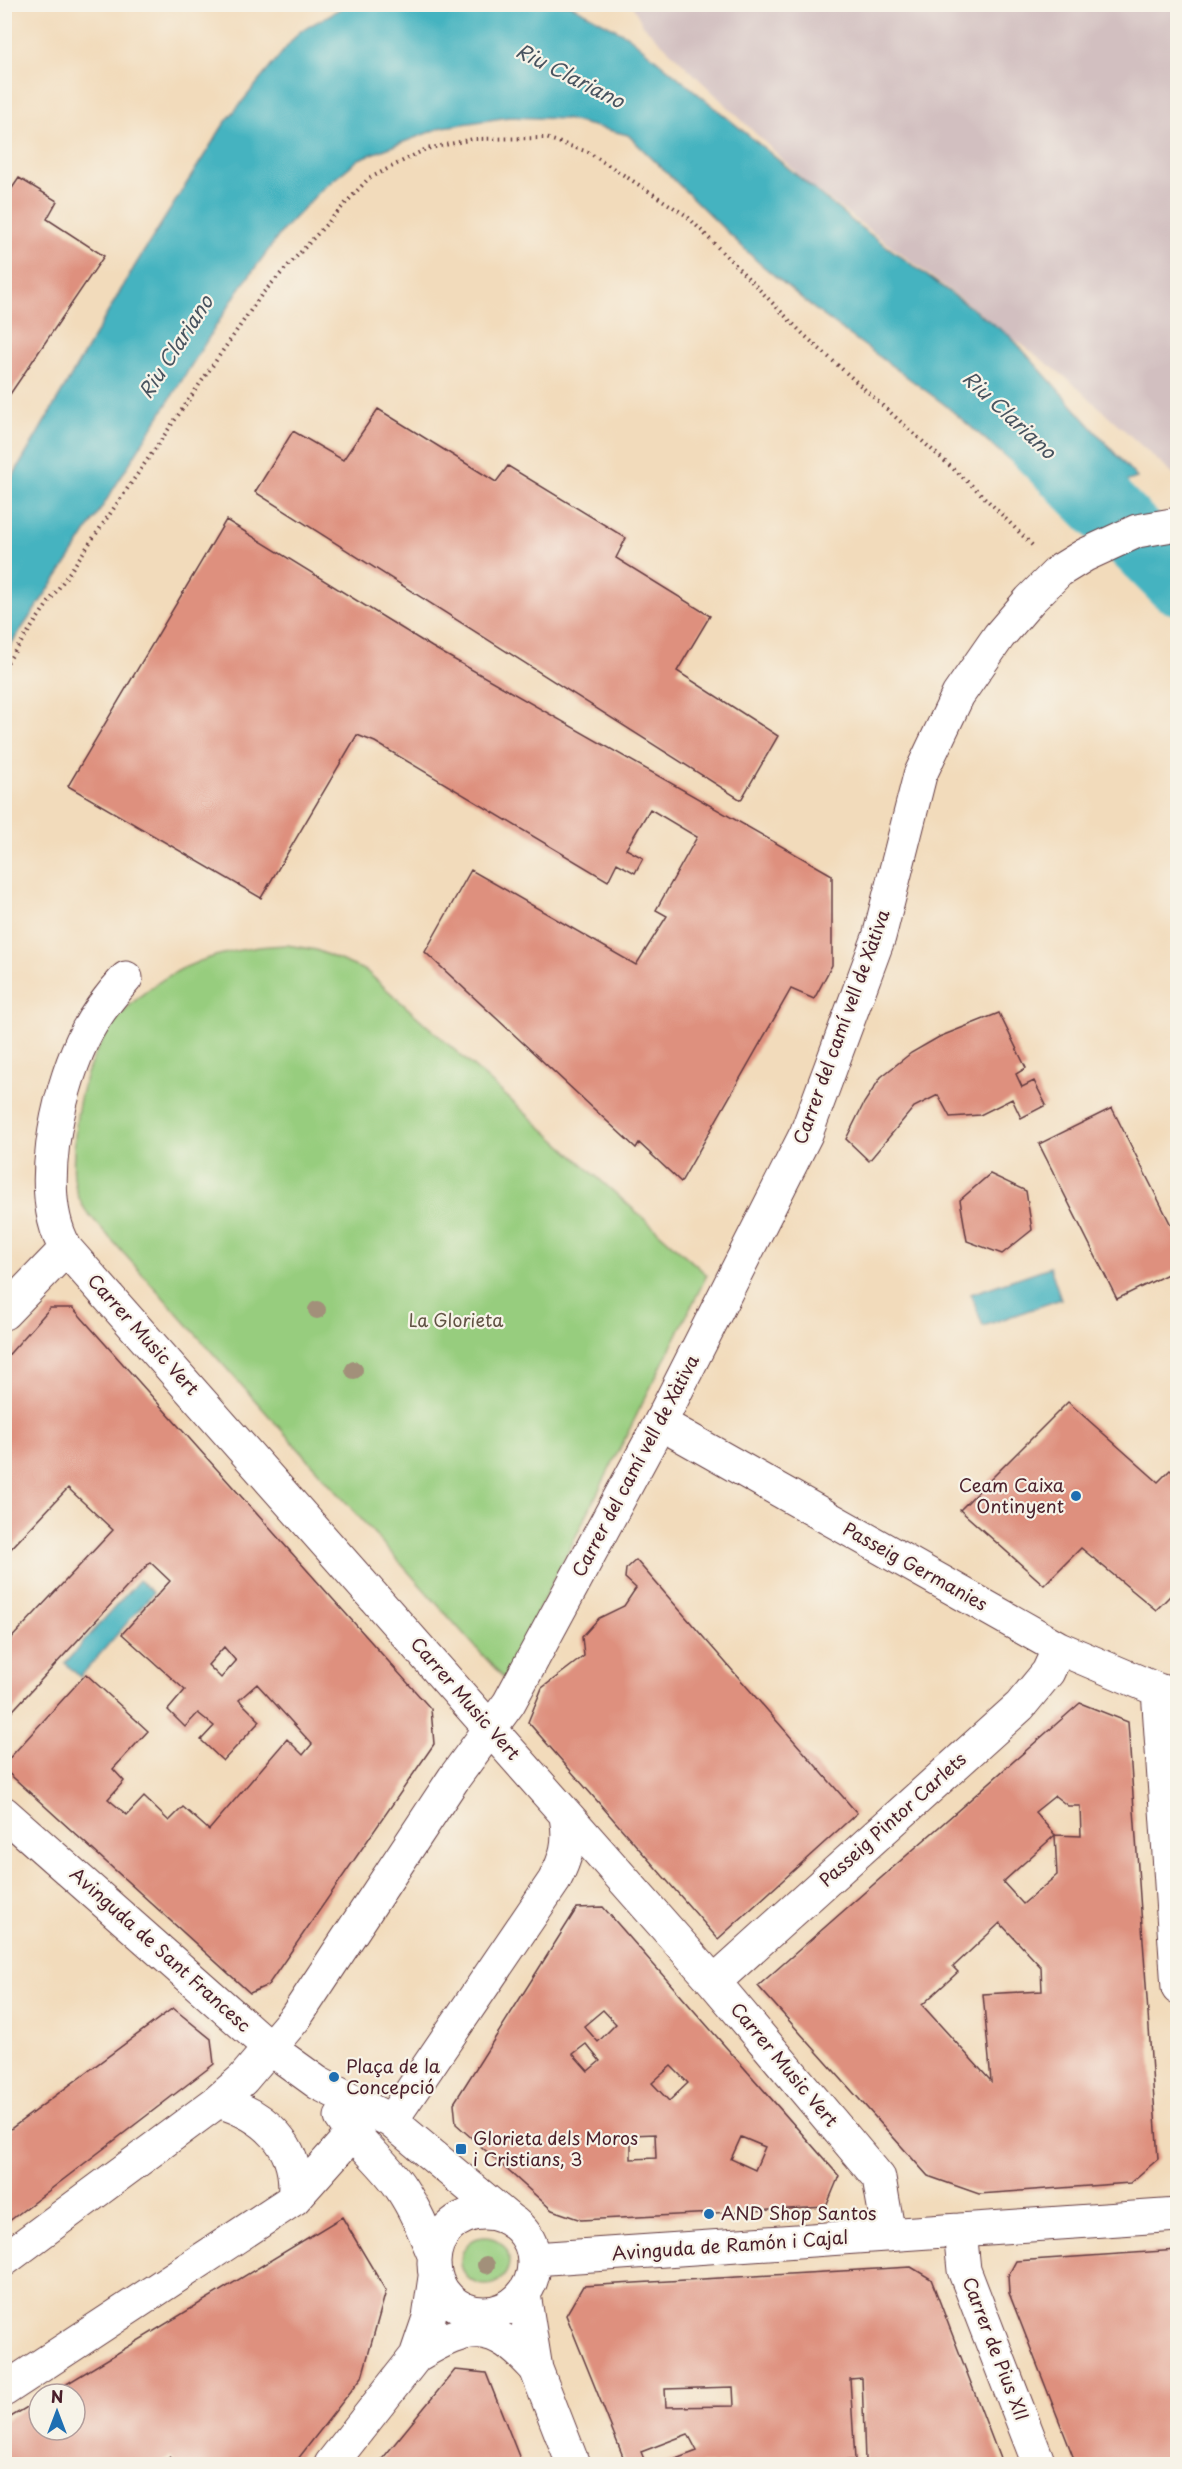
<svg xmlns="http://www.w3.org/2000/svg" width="1182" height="2469" font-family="'Playpen Sans',sans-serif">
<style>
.industrial{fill:#d2bfc0}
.green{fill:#97cd7e;stroke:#707654;stroke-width:1.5}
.water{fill:#45b3c0;stroke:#486976;stroke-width:1.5}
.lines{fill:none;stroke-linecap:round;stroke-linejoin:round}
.river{stroke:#45b3c0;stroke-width:68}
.building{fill:#de907e;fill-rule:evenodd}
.minor-casing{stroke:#633b41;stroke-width:35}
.path{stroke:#633b41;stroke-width:4;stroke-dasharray:1.5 4.5;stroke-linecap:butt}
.minor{stroke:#fff;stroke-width:33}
.tree{fill:#a2907a}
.poi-dot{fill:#1f6fb2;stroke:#f7f3e8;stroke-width:2}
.labels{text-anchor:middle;stroke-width:4.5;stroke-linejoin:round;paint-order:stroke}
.street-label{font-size:18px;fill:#4a1f2b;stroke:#f7f3e8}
.park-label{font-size:18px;fill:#615344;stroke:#f7f3e8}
.poi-label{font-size:18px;fill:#4a1f2b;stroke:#f7f3e8;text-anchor:start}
.water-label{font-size:20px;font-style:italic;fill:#48535f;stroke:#f7f3e8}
</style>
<rect width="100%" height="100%" fill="#f7f3e8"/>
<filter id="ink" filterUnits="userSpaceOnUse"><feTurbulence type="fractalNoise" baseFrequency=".0167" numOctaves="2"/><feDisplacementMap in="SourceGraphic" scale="12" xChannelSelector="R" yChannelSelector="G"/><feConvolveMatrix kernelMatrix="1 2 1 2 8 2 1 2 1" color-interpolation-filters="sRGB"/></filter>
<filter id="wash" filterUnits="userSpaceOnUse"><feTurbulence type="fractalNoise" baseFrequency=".008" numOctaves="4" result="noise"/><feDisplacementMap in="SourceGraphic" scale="24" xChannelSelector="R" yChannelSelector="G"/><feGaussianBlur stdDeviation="1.35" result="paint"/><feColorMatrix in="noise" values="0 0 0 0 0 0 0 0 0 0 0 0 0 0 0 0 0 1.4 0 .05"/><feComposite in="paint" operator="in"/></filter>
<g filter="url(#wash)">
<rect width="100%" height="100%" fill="#f2dbbb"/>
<!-- industrial -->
<path class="industrial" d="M632 5H1177V478L1069 380 807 183 643 25Z"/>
<!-- green -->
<path class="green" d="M287 945 316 950 366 971 707 1275 504 1679 86 1211C70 1188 73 1164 75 1137 82 1014 170 949 287 945Z
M461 2261a24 24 0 1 1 48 0a24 24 0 1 1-48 0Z"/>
<!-- water -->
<path class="water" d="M347 5H571L628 36 856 224 1011 337 1137 478 1061 504 944 404 817 311 758 262 628 135 565 119 509 117 443 127 359 159 321 190 283 230 238 291 70 558 5 653V490L136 264 224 124 299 32Z
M1050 1267 1061 1299 983 1326 971 1294Z
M139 1580 153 1593 80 1677 65 1663Z"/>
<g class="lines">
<!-- river -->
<path class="river" d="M1026 429 1178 581"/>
</g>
<g id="blocks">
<!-- building -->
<path class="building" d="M19 178 57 201 47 219 104 256 4 403V200Z
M378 409 496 482 508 466 626 538 616 558 710 616 677 671 778 736 741 800 255 492 293 431 343 460Z
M226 520 432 647 832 875V965L814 999 791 989 681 1182 639 1143 636 1148 425 952 471 870 636 965 667 916 656 910 697 837 650 809 626 849 643 858 635 873 617 863 608 881 375 742 357 735 261 898 68 786Z
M999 1013 1026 1068 1016 1074 1022 1087 1034 1081 1046 1105 1021 1118 1012 1099 980 1115 950 1117 938 1095 914 1107 869 1161 846 1139 864 1103 881 1077 911 1053 939 1037Z
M1112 1108 1178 1239V1269L1117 1299 1039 1144Z
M990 1174 1026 1191 1032 1230 1002 1254 967 1241 960 1200Z
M50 1308H73L431 1709 434 1744 268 1985 250 1993 4 1769V1764L86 1674 148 1731 113 1769 124 1781 108 1799 127 1815 144 1797 169 1821 183 1807 209 1830 287 1739 303 1755 312 1744 257 1684 239 1700 260 1721 223 1761 201 1740 214 1726 198 1713 185 1727 168 1710 185 1690 122 1634 170 1581 150 1562 4 1720V1646L113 1530 68 1488 4 1556V1360ZM224 1647 236 1661 221 1678 208 1665Z
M1068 1402 1158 1482 1170 1470 1178 1477V1597L1173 1593 1156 1610 1081 1548 1044 1585 960 1510Z
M636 1560 857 1813 718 1939 528 1722 542 1688 584 1656 582 1637 599 1618 624 1606 636 1588 625 1578 626 1569Z
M1080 1703 1128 1722 1158 2159 1130 2183 979 2194 928 2176 758 1986ZM1055 1796 1068 1806H1080L1081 1836 1055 1835 1035 1812ZM1055 1835 1057 1875 1023 1904 1003 1882ZM1000 1923 1041 1967 1042 1991 983 1994 991 2081 922 2005 958 1972 953 1967Z
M603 1907 839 2176 826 2207 581 2220 552 2210 456 2124 454 2103 577 1908ZM603 2010 616 2024 598 2042 584 2026ZM586 2044 600 2061 588 2071 573 2054ZM671 2066 688 2083 669 2101 652 2083ZM655 2134 656 2158 631 2159V2135ZM741 2137 765 2147 755 2170 731 2159Z
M173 2008 211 2039 214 2064 4 2225V2134Z
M342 2217 386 2291 362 2377 294 2464H178L170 2457 161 2464H4V2421L39 2400V2430H75V2394H50Z
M1178 2250V2464H1076L1009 2293 1008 2276 1016 2261Z
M911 2267 931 2279 1002 2464H853L865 2460 862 2378 850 2379 855 2460 792 2464H662L697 2451 688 2434 641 2452 646 2464H626L566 2315 583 2286ZM733 2387 734 2406 666 2407 665 2389Z
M455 2370 486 2373 522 2464H378Z"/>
</g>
</g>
<g filter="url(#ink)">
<use href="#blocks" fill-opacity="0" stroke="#633b41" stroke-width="1.5"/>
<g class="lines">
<defs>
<path id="minor" d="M126 978C109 997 93 1017 82 1041 57 1095 34 1196 66 1249L714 1982 879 2178 889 2235
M4 1313 66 1249
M660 1423 1059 1648 1158 1690 1178 1696
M1158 1690 1178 1988
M4 1813 271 2049 318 2083 391 2121 512 2222
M714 1982 1020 1706 1048 1672 1059 1648
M218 2101C265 2115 301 2146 294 2199
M341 2117C358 2143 384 2162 401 2188 415 2209 424 2231 434 2255
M391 2121 554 1881C566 1859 571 1841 566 1817
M434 2263a50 50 0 1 1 100 0a50 50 0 1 1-100 0Z
M960 2230 964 2270 1039 2464
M534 2259 1178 2215
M4 2260 218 2101 243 2079 295 2018 454 1778 509 1703 660 1423 806 1134 879 937 920 775 958 695 999 636 1030 600 1059 571 1085 555 1137 531 1178 524
M524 2294 536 2369 573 2464
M416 2356C470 2323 492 2320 536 2369
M4 2390 294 2199 352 2134
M331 2464 416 2356 429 2318 435 2277"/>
</defs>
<!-- minor casing -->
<use href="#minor" class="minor-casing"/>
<!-- path -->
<path class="path" d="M4 667 262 294 368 179 426 149 473 139 546 138 588 152 687 216 804 335 978 491 1033 546"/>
<!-- minor -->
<use href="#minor" class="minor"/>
</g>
<!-- trees -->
<g class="tree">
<circle cx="317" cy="1310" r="9"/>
<circle cx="354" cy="1370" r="9"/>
<circle cx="486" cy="2265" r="9"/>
</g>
</g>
<!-- markers -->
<g class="poi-dot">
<circle cx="1076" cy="1496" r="6"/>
<circle cx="334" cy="2077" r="6"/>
<rect x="455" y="2143" width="12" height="12" rx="3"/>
<circle cx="709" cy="2214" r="6"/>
</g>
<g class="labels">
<!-- street labels -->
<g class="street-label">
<text transform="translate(842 1027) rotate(-70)" y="6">Carrer del camí vell de Xàtiva</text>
<text transform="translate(143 1335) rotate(48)" y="6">Carrer Music Vert</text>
<text transform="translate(636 1466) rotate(-62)" y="6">Carrer del camí vell de Xàtiva</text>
<text transform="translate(915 1567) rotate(29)" y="6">Passeig Germanies</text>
<text transform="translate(465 1699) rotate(49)" y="6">Carrer Music Vert</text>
<text transform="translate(893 1820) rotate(-42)" y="6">Passeig Pintor Carlets</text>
<text transform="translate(160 1950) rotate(42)" y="6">Avinguda de Sant Francesc</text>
<text transform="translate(784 2065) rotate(50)" y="6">Carrer Music Vert</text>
<text transform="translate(730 2246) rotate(-4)" y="6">Avinguda de Ramón i Cajal</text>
<text transform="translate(995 2349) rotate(69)" y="6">Carrer de Pius XII</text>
</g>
<!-- park labels -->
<g class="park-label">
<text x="456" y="1327">La Glorieta</text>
</g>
<!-- poi labels -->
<g class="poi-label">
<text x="1064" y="1492" text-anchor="end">Ceam Caixa<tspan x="1064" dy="21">Ontinyent</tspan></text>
<text x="346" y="2073">Plaça de la<tspan x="346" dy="21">Concepció</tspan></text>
<text x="473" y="2145">Glorieta dels Moros<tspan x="473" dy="21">i Cristians, 3</tspan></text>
<text x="721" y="2220">AND Shop Santos</text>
</g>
<!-- water labels -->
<g class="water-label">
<text transform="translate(570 76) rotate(27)" y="7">Riu Clariano</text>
<text transform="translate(176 347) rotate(-57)" y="7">Riu Clariano</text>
<text transform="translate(1009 415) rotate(43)" y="7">Riu Clariano</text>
</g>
</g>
<!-- margin -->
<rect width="1182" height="2469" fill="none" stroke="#f7f3e8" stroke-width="24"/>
<!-- north arrow -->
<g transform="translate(57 2412)"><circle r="28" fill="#f7f3e8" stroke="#b29e9c" stroke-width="1.5"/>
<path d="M0-4.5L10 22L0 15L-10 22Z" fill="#1f6fb2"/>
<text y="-9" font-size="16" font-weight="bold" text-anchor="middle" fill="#4a1f2b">N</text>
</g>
</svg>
